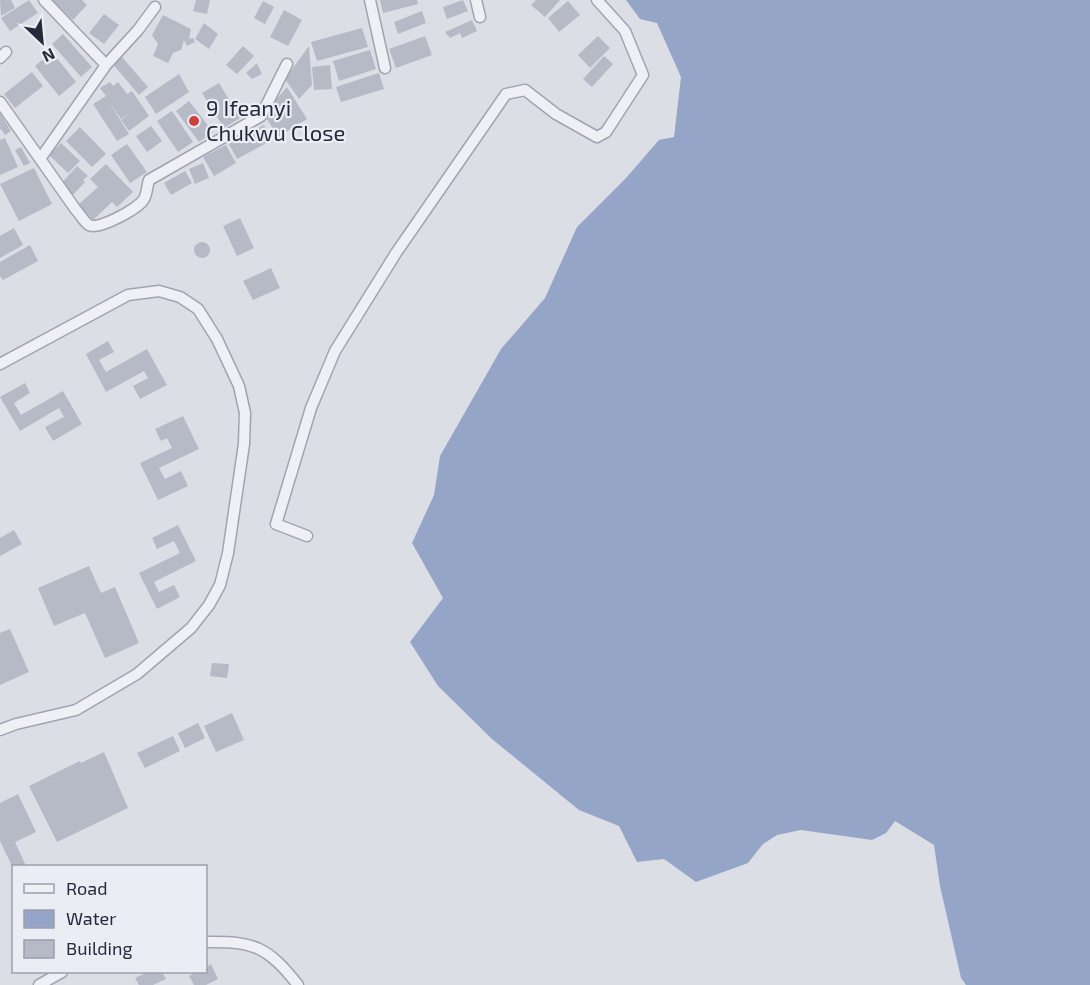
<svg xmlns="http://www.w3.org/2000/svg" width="1090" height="985" font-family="'Exo 2',sans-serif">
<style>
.water{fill:#95a5c8}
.building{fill:#b6b9c6}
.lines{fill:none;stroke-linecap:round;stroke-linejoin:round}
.street-casing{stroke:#a1a4b0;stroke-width:13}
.street{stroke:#eef0f5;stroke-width:10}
.poi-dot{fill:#d0403c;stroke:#ebedf4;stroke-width:2}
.labels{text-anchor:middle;stroke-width:4.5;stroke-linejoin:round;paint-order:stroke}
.poi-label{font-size:22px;fill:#252a3d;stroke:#ebedf4;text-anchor:start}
</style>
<rect width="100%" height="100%" fill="#dcdee6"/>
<!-- water -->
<path class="water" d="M626 0H1090V985H966L961 978 940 886 934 845 895 821 886 833 872 840 801 830 777 835 763 844 748 863 696 882 664 859 637 862 619 826 579 810 492 739 438 686 410 642 443 598 412 543 434 495 440 456 501 349 545 298 577 227 626 178 659 140 674 137 681 77 657 23 640 19Z"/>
<!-- building -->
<path class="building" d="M0 0H11L15 8 1 16Z
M29 0 38 13 10 31 1 18Z
M52 0H82L87 5 73 20Z
M196 0H210L207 14 193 11Z
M380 0H417L418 4 383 13Z
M463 0 468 11 447 19 443 7Z
M536 0H560L545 17 531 5Z
M263 1 274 7 265 24 254 18Z
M568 1 580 15 559 32 548 18Z
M284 10 302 20 288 46 270 37Z
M422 11 426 23 398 34 394 22Z
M104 14 119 25 104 44 89 33Z
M163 15 191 29 189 39 193 38 195 42 187 46 184 40 181 50 173 53 168 63 153 56 158 44 152 35Z
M472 20 477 31 462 38 460 33 450 38 445 32Z
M204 23 218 34 209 49 195 39Z
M362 28 368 47 317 61 311 42Z
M63 34 92 67 81 77 52 44Z
M425 36 432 55 396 68 389 49Z
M598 36 610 48 590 68 578 55Z
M243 46 254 56 237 74 226 65Z
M309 46 312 85 299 99 285 79Z
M370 50 376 69 339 81 333 61Z
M52 52 76 82 59 96 35 66Z
M121 56 148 87 139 95 112 63Z
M604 56 613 64 592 87 583 79Z
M257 63 262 74 252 79 246 73Z
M330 65 332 89 314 90 312 67Z
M32 72 43 86 15 108 4 94Z
M379 73 384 89 341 102 336 87Z
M179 74 189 92 156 114 145 97Z
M110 82 113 86 118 82 127 94 132 91 149 116 129 131 121 120 130 113 121 119 109 102 129 134 117 141 93 104 106 96 100 88Z
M219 83 240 118 224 128 202 93Z
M287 87 307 119 278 137 264 114Z
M189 101 213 132 199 142 176 111Z
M172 111 193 142 178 152 157 121Z
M0 113 11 131 5 135 1 129 0 130Z
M264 125 272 140 237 159 229 144Z
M151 126 162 141 147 152 136 136Z
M80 127 106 154 92 167 66 141Z
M5 138 18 167 0 175V140Z
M61 143 80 161 68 173 49 155Z
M127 144 147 172 130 183 111 155Z
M226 145 236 163 214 176 203 157Z
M21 147 30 163 24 166 15 150Z
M203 163 209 178 195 184 189 169Z
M106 164 133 192 117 207 112 202 93 220 78 205 98 187 90 179Z
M77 166 88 176 83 180 85 182 71 197 59 186Z
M34 168 52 204 19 221 0 184Z
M185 171 192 183 171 195 164 183Z
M240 218 254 248 237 256 223 226Z
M14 228 23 245 0 258V236Z
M194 250a8 8 0 1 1 16 0a8 8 0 1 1-16 0Z
M30 245 38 261 3 280 0 276V262Z
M271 268 280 288 253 300 243 281Z
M108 341 114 352 99 360 106 372 147 349 167 385 140 399 133 386 148 378 144 371 106 392 86 354Z
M25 383 30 393 14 403 21 415 63 391 82 424 53 441 45 427 64 417 59 408 20 431 0 397Z
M183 416 199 449 159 468 165 479 181 471 188 486 158 500 140 463 172 448 167 438 161 441 155 429Z
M178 525 196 561 154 582 159 592 174 585 180 597 157 609 139 573 180 553 174 541 157 549 152 538Z
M14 530 22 544 0 556V538Z
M89 566 101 593 115 587 139 643 105 658 85 613 54 626 38 588Z
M10 629 29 672 0 685V633Z
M212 663 229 664 227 678 210 676Z
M232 713 244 740 216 752 204 726Z
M198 723 205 738 185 748 178 733Z
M173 736 180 751 145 768 137 753Z
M104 752 128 808 57 842 29 786 80 761 81 763Z
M18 794 36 832 15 842 26 866H12L0 841V803Z
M211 964 218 979 206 985H194L189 976 197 972H206V967Z
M148 972H162L166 979 153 985H139L135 978Z"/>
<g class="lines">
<defs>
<path id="street" d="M44 0 106 65
M370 0 385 68
M476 0 480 17
M0 58 6 52
M0 102 76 210C80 214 84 222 89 225 98 231 139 208 144 199 147 194 147 186 149 180L261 116 287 64
M40 159 106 65 138 30 155 7
M0 364 128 295 159 291 180 297 198 309 217 339 239 386 245 413 244 444 228 553 220 585 209 605 191 628 137 674 76 710 16 724 0 730
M307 536 276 524 311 408 335 351 396 253 506 94 525 90 556 114 597 137 606 132 643 75 625 31 597 0
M206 942C254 941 268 947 298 985
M39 985 62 972"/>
</defs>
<!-- street casing -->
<use href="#street" class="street-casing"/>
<!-- street -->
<use href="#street" class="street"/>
</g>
<!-- markers -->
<circle class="poi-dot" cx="194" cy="121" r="6"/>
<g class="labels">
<!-- poi labels -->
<g class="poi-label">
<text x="206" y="116">9 Ifeanyi<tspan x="206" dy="25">Chukwu Close</tspan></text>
</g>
</g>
<!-- legend -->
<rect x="12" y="865" width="195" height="108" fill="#ebedf4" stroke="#9c9fab" stroke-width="1.5"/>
<rect x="24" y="884" width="30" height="9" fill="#eef0f5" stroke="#9c9fab" stroke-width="1.5"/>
<text x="66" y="895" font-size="18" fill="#252a3d">Road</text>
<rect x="24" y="910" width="30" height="18" fill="#95a5c8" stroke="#9c9fab" stroke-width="1.5"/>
<text x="66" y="925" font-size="18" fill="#252a3d">Water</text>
<rect x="24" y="940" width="30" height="18" fill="#b6b9c6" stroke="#9c9fab" stroke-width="1.5"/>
<text x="66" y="955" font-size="18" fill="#252a3d">Building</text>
<!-- north arrow -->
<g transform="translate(42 42) rotate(154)" stroke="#ebedf4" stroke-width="4.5" paint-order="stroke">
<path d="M0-4.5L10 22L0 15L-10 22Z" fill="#252a3d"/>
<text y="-9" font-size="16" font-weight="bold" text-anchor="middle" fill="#252a3d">N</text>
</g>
</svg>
